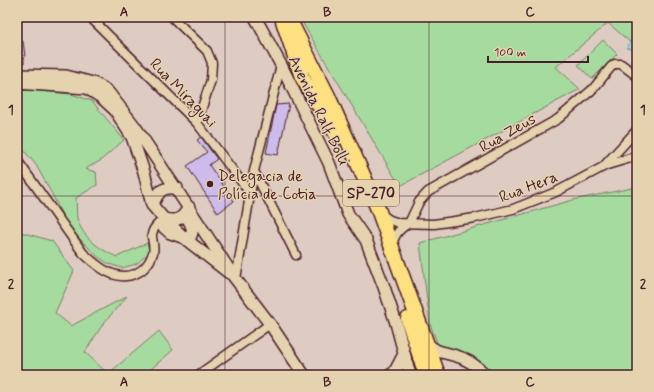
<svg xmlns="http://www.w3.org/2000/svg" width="654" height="392" font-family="Mynerve,sans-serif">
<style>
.green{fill:#a5db9e;stroke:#787d64}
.water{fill:#87d8e1;stroke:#6f8e98}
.building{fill:#ccbbeb;stroke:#4a1f2b}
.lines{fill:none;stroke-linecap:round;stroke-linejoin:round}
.minor-casing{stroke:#4a1f2b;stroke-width:11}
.secondary-casing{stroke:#4a1f2b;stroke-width:14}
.motorway-casing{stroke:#4a1f2b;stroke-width:17}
.minor{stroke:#e5d3b0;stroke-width:8}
.secondary{stroke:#e5d3b0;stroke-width:11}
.motorway{stroke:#fde080;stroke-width:14}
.grid{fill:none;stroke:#4a1f2b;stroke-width:1;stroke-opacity:0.55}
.poi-dot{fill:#4a1f2b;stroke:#e5d3b0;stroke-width:1.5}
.labels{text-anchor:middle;stroke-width:3;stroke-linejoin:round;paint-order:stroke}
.shield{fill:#e5d3b0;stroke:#785553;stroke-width:1}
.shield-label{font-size:15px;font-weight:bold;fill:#4a1f2b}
.street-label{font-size:16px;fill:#4a1f2b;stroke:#e5d3b0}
.poi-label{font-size:16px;fill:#4a1f2b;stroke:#e5d3b0;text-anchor:start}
.neatline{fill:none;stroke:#4a1f2b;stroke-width:1.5}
.grid-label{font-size:13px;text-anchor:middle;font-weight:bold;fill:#4a1f2b}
</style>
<rect width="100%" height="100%" fill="#deccc2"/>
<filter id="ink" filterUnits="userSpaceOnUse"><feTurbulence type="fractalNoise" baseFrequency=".025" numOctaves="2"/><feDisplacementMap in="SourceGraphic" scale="8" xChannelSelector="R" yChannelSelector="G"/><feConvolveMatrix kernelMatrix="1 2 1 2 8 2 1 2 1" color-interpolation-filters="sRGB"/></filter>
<g filter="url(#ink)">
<!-- green -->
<path class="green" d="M299 17H637V48L608 23 556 67 580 89 400 186Z
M603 40 617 54 592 79 578 65Z
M31 90 71 94 92 101 124 140 100 161 85 169 96 172 97 185 76 198C77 204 76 212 77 218 82 237 99 249 117 257L147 243 150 252 136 264 122 268 109 264 98 257 78 237 64 219 53 196 36 165 17 142V91Z
M637 187V375H493L473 362 439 348 430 324 420 243 573 200Z
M17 231 52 241 74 271 55 313 71 326 127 296 103 324 85 352 108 374 159 331 173 350 144 375H17Z"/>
<!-- water -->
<path class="water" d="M637 32V51L627 48 635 33Z"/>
<!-- building -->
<path class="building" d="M17 41H23L25 57H24V63H17Z
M289 104 278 155 266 153 276 105Z
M201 137 217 159 209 165 234 201 218 213 187 166 207 152 197 140Z"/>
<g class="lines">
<defs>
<path id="minor" d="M90 17 197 123 250 193
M172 17 207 51 212 63 211 80 197 123
M17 160 83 253C97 266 115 282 135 274 144 270 150 263 153 253 156 241 146 236 158 224L169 234 186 240
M604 166 637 156
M254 171 296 255
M381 214 390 220 399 223 434 224 475 218 513 209 556 192 603 167 637 130
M409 223 419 202 428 192 558 119 593 89 611 67 615 64H621L637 76
M392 245C395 234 399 229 409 223
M236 279 254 171 281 65
M207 369 212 375
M198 375 270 324"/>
<path id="secondary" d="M255 17 281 65 329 163 348 214 366 240 384 287 396 323 410 375
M17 75 66 76 93 83 101 87 108 92 136 128 234 277 270 324 304 375
M17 83 87 88 101 97 115 110 132 137 144 172 152 205 164 219 188 241 229 273
M152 205C159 191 161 187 177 188
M185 214C191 224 196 230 188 241
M164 219C178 222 182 219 189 207
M427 344C439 353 439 351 453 355 466 358 477 366 486 375
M390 375 394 373 404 354"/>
<path id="motorway" d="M288 17 328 96 378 209 438 375
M283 21 302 77 338 137
M408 319 426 375"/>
</defs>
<!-- minor casing -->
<use href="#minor" class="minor-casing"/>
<!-- secondary casing -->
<use href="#secondary" class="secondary-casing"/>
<!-- motorway casing -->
<use href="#motorway" class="motorway-casing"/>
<!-- minor -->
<use href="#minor" class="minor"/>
<!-- secondary -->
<use href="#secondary" class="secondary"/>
<!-- motorway -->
<use href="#motorway" class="motorway"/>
</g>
</g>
<!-- grid -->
<path class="grid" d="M225 17V375M429 17V375M17 196H637"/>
<!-- markers -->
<circle class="poi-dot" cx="210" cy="184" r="4"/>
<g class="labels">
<!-- shield labels -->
<rect class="shield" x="343" y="180" width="56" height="26" rx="3"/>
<g class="shield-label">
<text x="371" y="198">SP-270</text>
</g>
<!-- street labels -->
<g class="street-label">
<text transform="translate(184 92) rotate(46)" y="6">Rua Miraguai</text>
<text transform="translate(320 110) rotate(64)" y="6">Avenida Ralf Bolli</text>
<text transform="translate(507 132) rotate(-30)" y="6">Rua Zeus</text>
<text transform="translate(528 186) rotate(-21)" y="6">Rua Hera</text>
</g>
<!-- poi labels -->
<g class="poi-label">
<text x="218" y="181">Delegacia de<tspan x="218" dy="18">Polícia de Cotia</tspan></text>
</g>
</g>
<!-- margin -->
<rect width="654" height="392" fill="none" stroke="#e5d3b0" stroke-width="44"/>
<!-- scale -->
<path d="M488 56v6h100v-6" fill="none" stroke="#4a1f2b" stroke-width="2"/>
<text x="494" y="56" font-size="12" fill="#4a1f2b" stroke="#e5d3b0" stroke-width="3" paint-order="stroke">100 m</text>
<rect x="22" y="22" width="610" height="348" class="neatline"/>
<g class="grid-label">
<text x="124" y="16">A</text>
<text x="327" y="16">B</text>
<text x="530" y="16">C</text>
<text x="11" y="114">1</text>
<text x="643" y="114">1</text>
<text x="11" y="288">2</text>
<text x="643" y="288">2</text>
<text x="124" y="386">A</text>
<text x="327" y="386">B</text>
<text x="530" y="386">C</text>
</g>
</svg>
